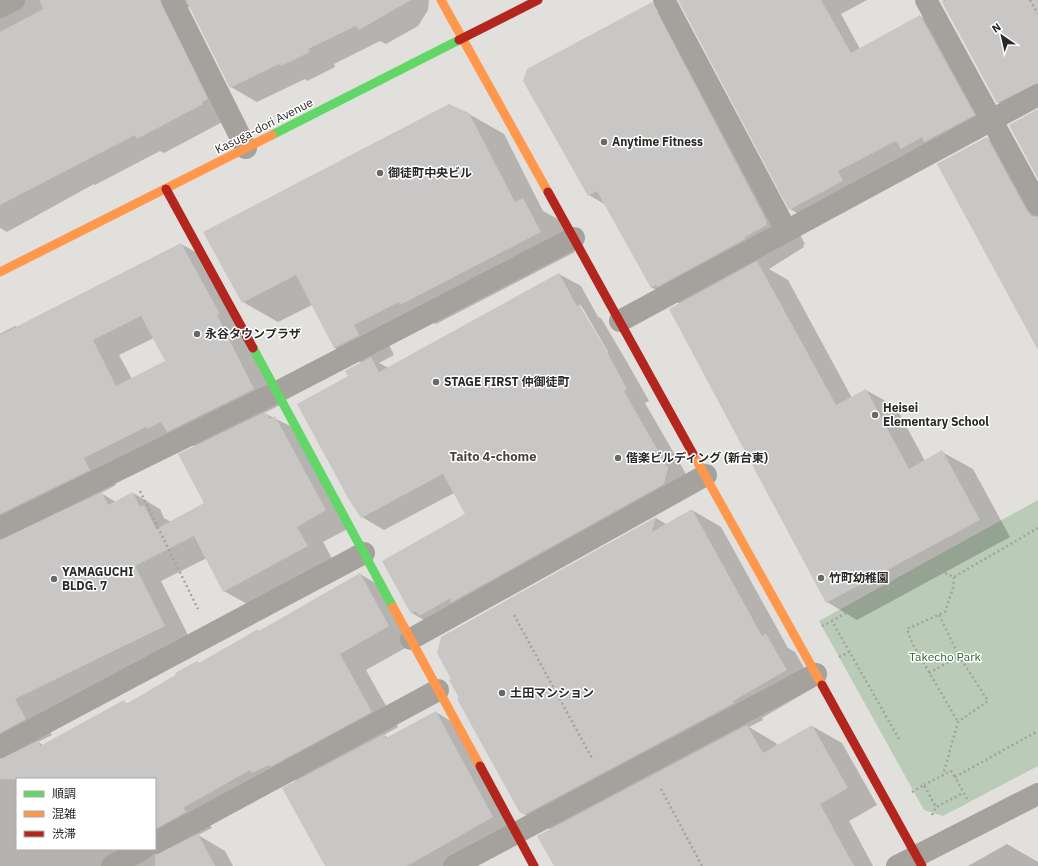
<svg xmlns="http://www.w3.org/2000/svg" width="1038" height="866" font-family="'IBM Plex Sans','Noto Sans JP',sans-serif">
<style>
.green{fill:#baccb7}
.shadow{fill:#0003;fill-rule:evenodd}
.building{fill:#c9c6c6;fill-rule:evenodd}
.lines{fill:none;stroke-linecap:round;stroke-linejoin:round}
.path{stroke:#a5a29e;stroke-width:2.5;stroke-dasharray:2 3;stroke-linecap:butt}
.street{stroke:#a5a19c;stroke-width:22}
.fast{stroke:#63d668;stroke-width:9}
.slow{stroke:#ff974d;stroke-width:9}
.jam{stroke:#b3261e;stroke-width:9}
.poi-dot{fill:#6b6967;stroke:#fff;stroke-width:1.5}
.labels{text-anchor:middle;stroke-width:3;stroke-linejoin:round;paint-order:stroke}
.street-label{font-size:12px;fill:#2b2927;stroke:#fff}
.poi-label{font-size:12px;font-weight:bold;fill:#2b2927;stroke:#fff;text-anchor:start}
.park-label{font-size:12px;fill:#336332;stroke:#fff}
.neighbourhood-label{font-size:13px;font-weight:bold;fill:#47433e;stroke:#fff}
</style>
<rect width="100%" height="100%" fill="#e2e0dd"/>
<!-- green -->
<path class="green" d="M1038 500V766L943 816 924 810 819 621Z"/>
<!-- shadow -->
<path class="shadow" d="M0 0H429L428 10 418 26 386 44 380 41 334 64 335 67 307 81 305 79 257 102 231 87 190 6 187 8 228 119 164 153 160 151 95 185 94 184 7 232 0 228Z
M679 0H867L841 14 860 49 920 16 938 26 992 126 809 220 790 209Z
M943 0H1038V107L1021 116 997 102Z
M655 11 693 32 805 244 803 245 804 247 769 269 788 280 852 398 866 390 896 407 925 461 942 452 973 469 1010 537 857 620 827 602 680 304 651 287 606 205 589 195Z
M469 114 504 134 543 211 558 219 575 252 436 324 433 323 389 345 394 355 379 363 389 368 559 274 581 286 598 317 601 318 627 362 649 401 645 403 690 481 434 626 412 613 466 514 454 493 384 530 362 517 349 377 362 363 335 348 312 305 278 322 243 302ZM578 303 582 307 608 352 607 353Z
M987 138 1011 152 1038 202V346Z
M181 244 208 259 280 405 264 413 302 432 353 526 323 542 334 562 251 606 224 591 207 558 161 581 191 641 41 715 52 735 38 742 44 746 124 702 128 704 197 662 200 663 260 631 360 574 387 590 416 642 366 670 398 727 384 735 389 738 436 712 457 725 515 830 450 866H327L297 781 295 780 280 788 276 786 209 823 212 828 198 835 225 851 233 866H0V334L15 326 17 327ZM154 338 166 362 132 379 119 355ZM182 440 195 447 205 503 171 522 164 518 160 509 133 493 116 502 101 493 116 485 111 473ZM17 779H155V849H17Z
M692 510 721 527 788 648 795 652 815 687 762 718 763 720 749 727 776 743 778 746 812 726 842 743 877 805 849 821 873 866H555L551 830 520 812 460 698 452 679 442 637 656 518 666 524Z
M1007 844 1038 862V866H968Z"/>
<!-- building -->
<path class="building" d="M39 0H160L208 99 202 102 203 104 137 139 135 135 0 205V32L43 9Z
M186 0H411L359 30 356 26 308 49 310 52 281 66 279 64 230 88Z
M678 0H821L851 53 920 15 975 115 924 142 922 137 901 149 896 141 838 171 843 181 789 210Z
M946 0H1038V83L997 103 942 2Z
M652 2 767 222 766 223 767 225 745 237V239L657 287 656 285 651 288 597 191 588 196 523 81 527 69Z
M449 104 469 113 515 202 523 198 541 232 400 305 399 302 354 325 359 335 334 348 296 275 242 303 203 232Z
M1038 109V179L1009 125Z
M987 137 1027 211 1032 216 1038 217V350L937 164Z
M181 243 220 314 217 315 254 389 167 432 161 422 147 429 146 427 84 458 90 470 0 514V335ZM141 316 165 361 116 386 93 340Z
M757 261 836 405 866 389 909 469 942 450 980 520 826 603 669 309Z
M559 273 577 306 579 305 605 348 627 389 624 391 668 468 664 484 450 603 451 598 419 616 416 611 411 614 382 561 465 514 443 474 361 518 348 498 297 404 348 376 345 371 371 357 379 372Z
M265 412 270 419 275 416 326 510 297 527 308 546 223 592 194 536 135 566 165 626 15 699 26 719 0 733V540L102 492 108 505 133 492 140 507 144 505 156 529 204 503 178 454Z
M692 509 762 636 766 634 787 670 733 701 734 703 524 815 522 812 520 813 457 699 459 698 449 680 451 679 437 653 441 637 656 517 652 532Z
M360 573 389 626 340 654 372 712 270 767 269 765 252 773 250 770 183 808 186 812 155 829V779H0V759L38 741 40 746 124 700 126 704 176 675 175 673 197 661 199 663 258 629 259 631Z
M436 711 493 817 407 866H325L282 788 384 734 386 738Z
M747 725 763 753 812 725 848 788 820 804 854 866H554L537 836Z
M198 834 215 866H155V855Z"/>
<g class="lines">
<!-- path -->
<path class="path" d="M1030 0 1038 14
M140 491 198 609
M954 577 953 588 945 612 907 629 912 643 958 722
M514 615 593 760
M939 615 959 656 988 701 958 722 943 775
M822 626 832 621
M839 657 849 652
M929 673 959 656
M899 739 832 621 928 566 954 577 1038 528
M924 785 951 771 955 777
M661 789 702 866
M912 792 924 785 936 807 963 793
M967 799 955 777 1038 731
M932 815 936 807"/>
<!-- street -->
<path class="street" d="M172 0 246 148
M664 0 786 230
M926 0 1038 205
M0 7 14 0
M620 321 1038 95
M0 528 277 392 574 238
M411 639 706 475
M0 747 364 553
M155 843 438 690
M112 866 143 849
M454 866 816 674
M897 866 1038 794"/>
<!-- fast -->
<path class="fast" d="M272 135 459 40
M253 348 393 607"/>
<!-- slow -->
<path class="slow" d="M441 0 548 192
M0 272 272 135
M693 454 822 685
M393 607 480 766"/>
<!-- jam -->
<path class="jam" d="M459 40 538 0
M166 189 253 348
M548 192 693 454
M822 685 922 866
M480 766 534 866"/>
</g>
<!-- markers -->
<g class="poi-dot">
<circle cx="604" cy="142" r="4"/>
<circle cx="380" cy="173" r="4"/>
<circle cx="197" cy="334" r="4"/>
<circle cx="436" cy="382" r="4"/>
<circle cx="875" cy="415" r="4"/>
<circle cx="618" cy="458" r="4"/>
<circle cx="821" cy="578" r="4"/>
<circle cx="54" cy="579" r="4"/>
<circle cx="502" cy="693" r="4"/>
</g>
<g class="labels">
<!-- street labels -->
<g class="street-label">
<text transform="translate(264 126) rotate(-27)" y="4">Kasuga-dori Avenue</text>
</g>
<!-- poi labels -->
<g class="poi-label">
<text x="612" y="146">Anytime Fitness</text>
<text x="388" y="177">御徒町中央ビル</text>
<text x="205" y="338">永谷タウンプラザ</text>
<text x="444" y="386">STAGE FIRST 仲御徒町</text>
<text x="883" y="412">Heisei<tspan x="883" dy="14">Elementary School</tspan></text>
<text x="626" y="462">偕楽ビルディング (新台東)</text>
<text x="62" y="576">YAMAGUCHI<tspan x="62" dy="14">BLDG. 7</tspan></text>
<text x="829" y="582">竹町幼稚園</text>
<text x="510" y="697">土田マンション</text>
</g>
<!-- park labels -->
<g class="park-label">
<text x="945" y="661">Takecho Park</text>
</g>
<!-- neighbourhood labels -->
<g class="neighbourhood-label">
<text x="493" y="461">Taito 4-chome</text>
</g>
</g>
<!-- legend -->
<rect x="16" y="778" width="140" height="72" fill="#ffffff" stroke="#aaa9a9"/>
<rect x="24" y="791" width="20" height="6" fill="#63d668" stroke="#aaa9a9"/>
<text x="52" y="798" font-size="12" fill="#2b2927">順調</text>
<rect x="24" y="811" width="20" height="6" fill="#ff974d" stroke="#aaa9a9"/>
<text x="52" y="818" font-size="12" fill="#2b2927">混雑</text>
<rect x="24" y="831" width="20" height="6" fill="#b3261e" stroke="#aaa9a9"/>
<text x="52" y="838" font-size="12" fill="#2b2927">渋滞</text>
<!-- north arrow -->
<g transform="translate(1002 36) rotate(326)" stroke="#ffffff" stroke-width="3" paint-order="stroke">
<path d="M0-3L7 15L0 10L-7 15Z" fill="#2b2927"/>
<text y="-6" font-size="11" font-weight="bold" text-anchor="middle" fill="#2b2927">N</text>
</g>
</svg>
